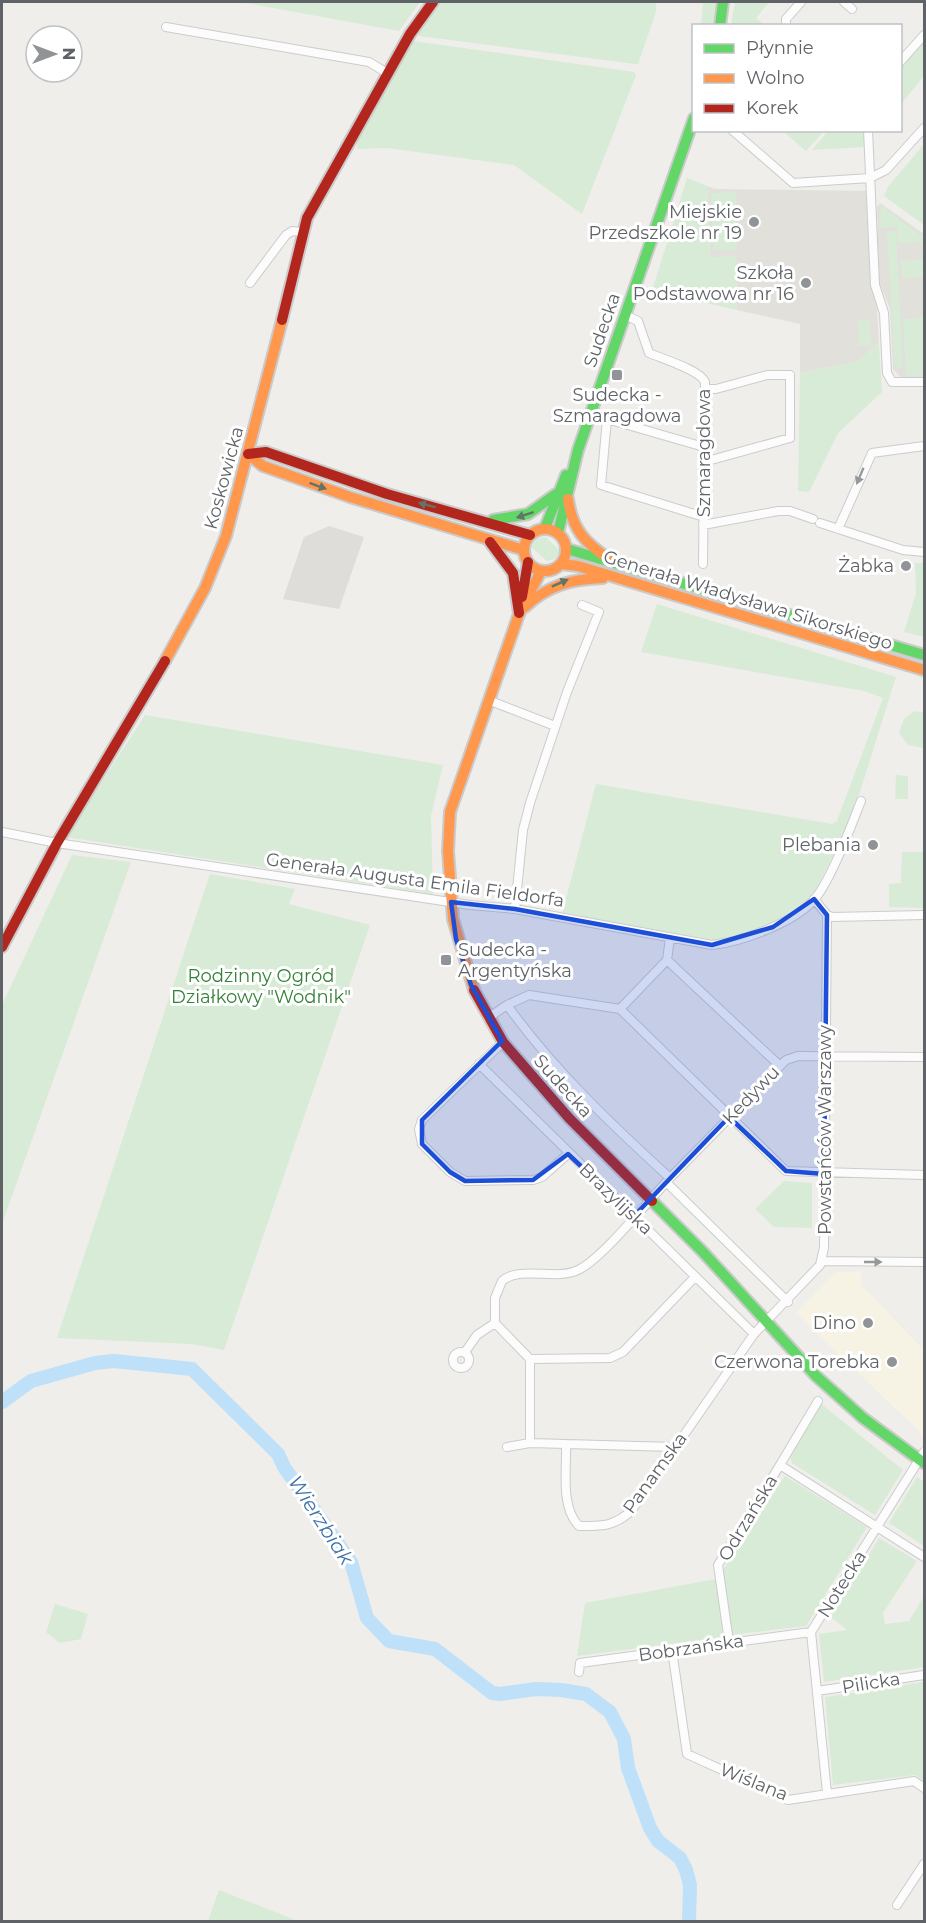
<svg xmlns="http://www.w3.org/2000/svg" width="926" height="1923" font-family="Montserrat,sans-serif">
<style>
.commercial{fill:#f7f3e4}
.industrial{fill:#dfddda}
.education{fill:#e2e0da}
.green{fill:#d8ebd6}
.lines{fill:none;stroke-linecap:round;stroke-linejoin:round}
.river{stroke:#bfe0f9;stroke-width:14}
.street-casing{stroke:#cbcccc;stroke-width:10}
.fast-casing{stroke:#cacacb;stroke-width:14}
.slow-casing{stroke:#cacacb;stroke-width:14}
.jam-casing{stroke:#cacacb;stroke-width:14}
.street{stroke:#fdfcfc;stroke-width:8}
.fast{stroke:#63d668;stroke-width:10}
.slow{stroke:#ff974d;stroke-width:10}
.jam{stroke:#b3261e;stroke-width:10}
.oneway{fill:#96999c}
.oneway2{fill:#607468}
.marked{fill:#1d4ed8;fill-opacity:0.2;stroke:#1d4ed8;stroke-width:4.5;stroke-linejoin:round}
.poi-dot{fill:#919496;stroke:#fff;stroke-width:2}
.labels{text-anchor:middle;stroke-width:6;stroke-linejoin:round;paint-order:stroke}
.poi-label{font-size:18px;fill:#5f6368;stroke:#fff;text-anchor:end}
.street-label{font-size:18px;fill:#5f6368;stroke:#fff}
.park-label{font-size:18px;fill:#348238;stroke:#fff}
.water-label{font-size:20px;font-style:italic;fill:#4174aa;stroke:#fff}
</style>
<rect width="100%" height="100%" fill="#efeeea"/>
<!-- commercial -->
<path class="commercial" d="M835 1272H861V1285L924 1350V1436L796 1313Z"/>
<!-- industrial -->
<path class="industrial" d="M329 526 364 537 339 609 283 599 304 537Z"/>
<!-- education -->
<path class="education" d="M707 186 715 189 870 191 879 343 857 362 800 373V324L737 310 736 257 710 258Z
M880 203 924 234V378L902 379 893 369 890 309 879 281 877 207Z"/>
<!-- green -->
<path class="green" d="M240 2H420L399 31Z
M441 2H656V12L638 64H635L419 36V29Z
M703 2H716L713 25H701Z
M735 2H769L756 18 764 25H731Z
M924 37V76L901 104V65Z
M413 41 634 72 636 75 582 214 514 165 387 148 357 149 358 135Z
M783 131H824L806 151Z
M828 131H864L865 147 812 150Z
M924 144V225L884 196 888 187Z
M687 178 707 186 710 257 736 256 737 310 652 291Z
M736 192 737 250H713L711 193Z
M881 205 924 238V242L898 243 897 227 880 228Z
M896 231 903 367 895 368 887 232Z
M924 259V277L902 278 901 261Z
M924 317V375L906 376 903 319Z
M870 320 871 345H858V321Z
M879 343 882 392 838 433 809 492 798 491 800 373 857 362Z
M546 537 560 551 555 559 547 561 531 547 537 538Z
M915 563H924V637L904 632 916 593Z
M657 604 896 677 852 817 812 898 764 928 719 941 562 914 596 784 832 824 837 821 883 698 864 691 641 652Z
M914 711 924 713V748L908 745 899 733 904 719Z
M145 715 443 765 431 816 433 894 66 837Z
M896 775 908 776V799H895Z
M902 852H924V908L889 907V884L901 883Z
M72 855 131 862 2 1224V1005Z
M210 874 295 889 289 904 370 925 224 1350 192 1344 57 1338Z
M784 1181 812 1183V1228L774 1227 755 1209Z
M820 1403 903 1470 875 1515 792 1463 789 1453Z
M785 1476 867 1527 806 1626 731 1635 723 1570Z
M917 1477 924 1482V1546L889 1523Z
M879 1538 917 1561 883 1613 885 1624 909 1621 924 1596V1667L824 1682 819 1634 847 1630 831 1617Z
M716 1579 724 1637 577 1656 585 1603Z
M55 1604 88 1614 81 1639 60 1643 46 1632Z
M924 1682V1781L915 1775 833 1785 825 1697Z
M219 1890 298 1921H208Z"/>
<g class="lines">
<!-- river -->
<path class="river" d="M2 1402 31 1381 95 1363 114 1361 192 1369 278 1454 284 1467 351 1562 367 1618 389 1641 435 1649 492 1693 500 1694 536 1689 561 1690 586 1694 610 1712 624 1739 628 1768 650 1828 658 1841 680 1858 686 1870 690 1885 689 1922"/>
<defs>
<path id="street" d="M844 2 852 9
M786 26V19L801 2
M166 27 369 62 387 73
M900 62 924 35
M732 130 793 183 870 178 886 170 924 128
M868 130 875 285 884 313 887 373 892 382H924
M250 283 286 235 292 231 302 232
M625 315 638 321 649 353C663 359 700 370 705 382L703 564
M704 447 607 419 601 485 704 517
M704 462 790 438V375H767L716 389H706
M820 523 903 550 924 552
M703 525 778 511H790L813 519
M838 529 872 453 924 446
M488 700 555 726
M2 832 57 843 470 905 515 909 712 945C742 942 792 923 813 901 830 883 851 826 861 801
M814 899 827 915 832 917 924 915
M515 909 523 830 530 803 567 692 599 612 582 605
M667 960 670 938
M620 1009 667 960 779 1065
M488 1018 507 1005 529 995 620 1009 786 1171 924 1175
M503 1042 422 1120 419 1129 422 1144 450 1172 465 1181 533 1180 542 1177 568 1154
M479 1064 754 1334
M670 1178 786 1060 798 1056 924 1057
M666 1182 788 1302
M822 1261 924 1262
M495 1323 530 1359
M453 1360a8 8 0 1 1 16 0a8 8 0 1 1-16 0Z
M465 1352 477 1335 495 1323V1298L502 1281C521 1265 555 1281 578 1270 603 1258 648 1201 670 1178 612 1125 553 1069 507 1005
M530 1359V1443L674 1447
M530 1359 610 1358 623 1352 695 1277
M566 1444C567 1469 560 1507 579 1526 602 1526 614 1527 632 1510L754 1334 820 1265 824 1248 827 915
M507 1447 530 1443
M780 1465 818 1401
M729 1642 718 1565 780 1465 924 1557
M672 1650 687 1754 788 1800 914 1781 924 1788
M579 1672 580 1663 811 1632
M817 1691 924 1675
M827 1793 811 1632 924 1452
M897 1905 924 1864"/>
<path id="fast" d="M720 26 723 2
M493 520 528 514 556 494
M545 528 566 475
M558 533 578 450 694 118
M567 549 924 655
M652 1201 703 1252 816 1376 863 1418 924 1463"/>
<path id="slow" d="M248 454 263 466 350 497 524 550
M568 499C572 529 585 543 609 559
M524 550a21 21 0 1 1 42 0a21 21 0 1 1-42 0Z
M561 564 578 566 924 670
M525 607C548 585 572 579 603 578
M165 661 205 588 226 536 282 320
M474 990 453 919 448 851 450 812 519 614 541 571"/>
<path id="jam" d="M282 320 307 218 410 34 433 2
M248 454 266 452 387 494 530 535
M490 542 513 573 519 613
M522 597 528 562
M2 947 57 843 165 661
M474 990 503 1042 569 1118 652 1201"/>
</defs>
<!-- street casing -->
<use href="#street" class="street-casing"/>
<!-- fast casing -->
<use href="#fast" class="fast-casing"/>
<!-- slow casing -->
<use href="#slow" class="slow-casing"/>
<!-- jam casing -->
<use href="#jam" class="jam-casing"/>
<!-- street -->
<use href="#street" class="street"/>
<!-- fast -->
<use href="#fast" class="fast"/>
<!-- slow -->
<use href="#slow" class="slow"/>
<!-- jam -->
<use href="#jam" class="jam"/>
</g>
<!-- one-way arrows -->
<defs><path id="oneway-solid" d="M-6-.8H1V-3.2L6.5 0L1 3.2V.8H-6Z" transform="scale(1.5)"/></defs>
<g class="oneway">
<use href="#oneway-solid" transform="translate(860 476) rotate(113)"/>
<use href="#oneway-solid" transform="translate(873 1262)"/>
</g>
<g class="oneway2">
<use href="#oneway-solid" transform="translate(318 486) rotate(20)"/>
<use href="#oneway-solid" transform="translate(427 505) rotate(-165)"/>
<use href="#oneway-solid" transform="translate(525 515) rotate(162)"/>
<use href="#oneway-solid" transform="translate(560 583) rotate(-24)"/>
</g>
<!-- marked area -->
<path class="marked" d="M814 899 827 915 824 1174 786 1171 729 1117 634 1216 568 1154 533 1180 465 1181 450 1172 422 1144V1120L502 1041 471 985 456 939 451 902 515 909 712 945 773 927Z"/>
<!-- markers -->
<g class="poi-dot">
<circle cx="754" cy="222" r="6"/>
<circle cx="806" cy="283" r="6"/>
<rect x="611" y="369" width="12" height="12" rx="3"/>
<circle cx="906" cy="566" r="6"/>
<circle cx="873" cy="845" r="6"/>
<rect x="440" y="954" width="12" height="12" rx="3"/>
<circle cx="868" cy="1323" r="6"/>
<circle cx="892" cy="1362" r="6"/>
</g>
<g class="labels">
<!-- poi labels -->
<g class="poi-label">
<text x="742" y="218">Miejskie<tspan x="742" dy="21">Przedszkole nr 19</tspan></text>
<text x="794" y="279">Szkoła<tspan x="794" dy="21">Podstawowa nr 16</tspan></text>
<text x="617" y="401" text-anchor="middle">Sudecka -<tspan x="617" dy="21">Szmaragdowa</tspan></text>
<text x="894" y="572">Żabka</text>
<text x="861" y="851">Plebania</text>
<text x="458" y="956" text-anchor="start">Sudecka -<tspan x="458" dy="21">Argentyńska</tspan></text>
<text x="856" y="1329">Dino</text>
<text x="880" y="1368">Czerwona Torebka</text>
</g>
<!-- street labels -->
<g class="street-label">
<text transform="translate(602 330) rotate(-71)" y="6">Sudecka</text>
<text transform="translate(704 453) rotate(-90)" y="6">Szmaragdowa</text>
<text transform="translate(224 478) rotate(-75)" y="6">Koskowicka</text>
<text transform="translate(748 600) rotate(17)" y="6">Generała Władysława Sikorskiego</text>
<text transform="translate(415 880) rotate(8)" y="6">Generała Augusta Emila Fieldorfa</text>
<text transform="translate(563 1086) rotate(48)" y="6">Sudecka</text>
<text transform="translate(751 1095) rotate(-46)" y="6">Kedywu</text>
<text transform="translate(825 1130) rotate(-90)" y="6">Powstańców Warszawy</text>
<text transform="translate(616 1199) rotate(44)" y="6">Brazylijska</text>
<text transform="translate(655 1473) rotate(-54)" y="6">Panamska</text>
<text transform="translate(748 1518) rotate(-59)" y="6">Odrzańska</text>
<text transform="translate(842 1584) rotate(-58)" y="6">Notecka</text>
<text transform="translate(691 1648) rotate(-8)" y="6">Bobrzańska</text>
<text transform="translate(871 1683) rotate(-9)" y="6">Pilicka</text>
<text transform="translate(754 1782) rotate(22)" y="6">Wiślana</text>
</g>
<!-- park labels -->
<g class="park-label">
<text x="261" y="982">Rodzinny Ogród<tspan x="261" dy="21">Działkowy "Wodnik"</tspan></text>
</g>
<!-- water labels -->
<g class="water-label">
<text transform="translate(321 1520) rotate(57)" y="7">Wierzbiak</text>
</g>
</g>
<!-- border -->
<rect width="926" height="1923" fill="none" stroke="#5f6368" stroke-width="6"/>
<!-- legend -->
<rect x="692" y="24" width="210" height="108" fill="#ffffff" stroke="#bfc1c3" stroke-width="1.5"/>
<rect x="704" y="44" width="30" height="9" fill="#63d668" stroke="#bfc1c3" stroke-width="1.5"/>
<text x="746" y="54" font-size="18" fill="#5f6368">Płynnie</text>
<rect x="704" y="74" width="30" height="9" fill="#ff974d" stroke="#bfc1c3" stroke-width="1.5"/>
<text x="746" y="84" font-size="18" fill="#5f6368">Wolno</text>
<rect x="704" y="104" width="30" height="9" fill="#b3261e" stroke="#bfc1c3" stroke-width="1.5"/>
<text x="746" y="114" font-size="18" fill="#5f6368">Korek</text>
<!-- north arrow -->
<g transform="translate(54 54) rotate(90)"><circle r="28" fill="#ffffff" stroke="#bfc1c3" stroke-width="1.5"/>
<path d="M0-4.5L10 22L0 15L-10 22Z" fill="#919496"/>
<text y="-9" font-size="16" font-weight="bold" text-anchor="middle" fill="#5f6368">N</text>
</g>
</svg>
